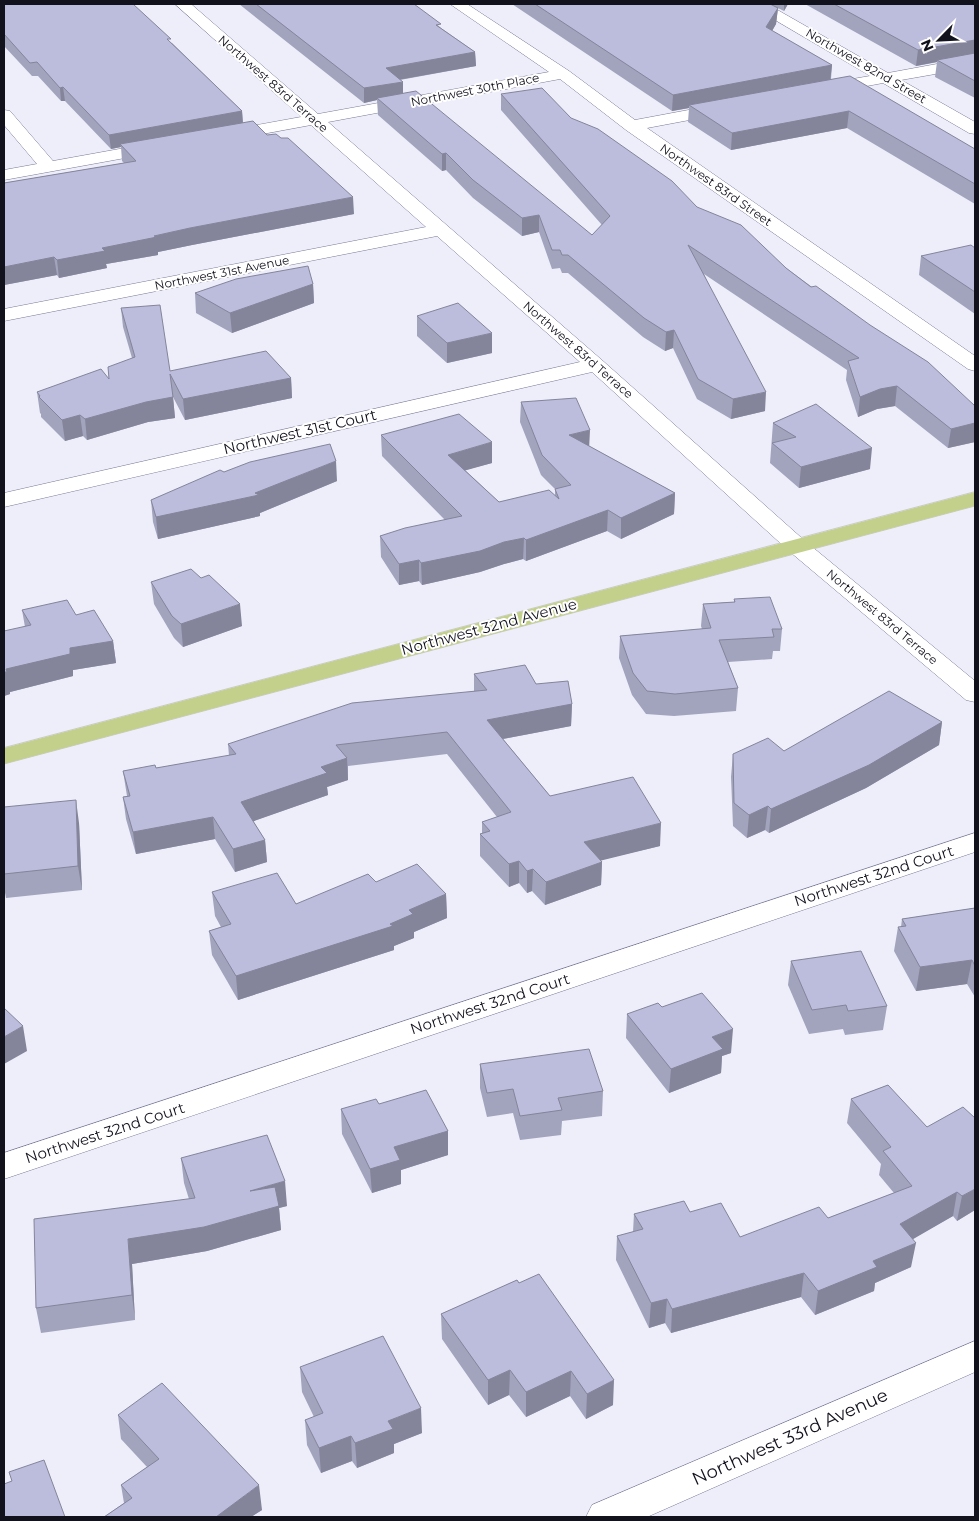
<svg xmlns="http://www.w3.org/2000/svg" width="979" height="1521" font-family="Montserrat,sans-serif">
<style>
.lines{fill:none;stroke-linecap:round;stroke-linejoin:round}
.minor-casing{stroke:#787995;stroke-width:1}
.major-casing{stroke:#cbcbcd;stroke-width:1}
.minor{fill:#fff;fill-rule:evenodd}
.major{fill:#c3d08c;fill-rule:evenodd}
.wall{fill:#a2a3bd}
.shaded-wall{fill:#84849a}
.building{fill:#bcbddc;stroke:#84849a}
.labels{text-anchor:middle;stroke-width:4;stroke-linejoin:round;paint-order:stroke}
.far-street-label{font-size:12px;fill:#12121d;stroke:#fff}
.street-label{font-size:15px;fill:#12121d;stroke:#fff}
.near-street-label{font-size:18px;fill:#12121d;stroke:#fff}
</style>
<rect width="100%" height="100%" fill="#edeefa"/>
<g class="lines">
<defs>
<path id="minor" d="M175 4H191L318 114 549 72 450 4H467L569 71 635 120 726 103 732 104 734 108 732 112 647 128 975 356V371L968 369 626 130 560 79 328 122 603 361 805 541 975 681V702L966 700 789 551 592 372 4 507V493L580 362 437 236 4 321V309L426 227 311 125 225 141 219 140 216 136 219 132 301 117Z
M748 4H767L888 73 975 57V67L901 80 975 122V134L969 133 883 83 824 94 818 93 816 89 818 85 870 76Z
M4 110 10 111 53 161 158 142 164 143 167 147 164 151 158 152 4 180V170L37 164 4 125Z
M975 833V852L4 1179V1153Z
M975 1341V1372L647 1517H586L592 1505Z"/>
<path id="major" d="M975 492V506L4 764V748Z"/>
</defs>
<!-- minor casing -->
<use href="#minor" class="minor-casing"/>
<!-- major casing -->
<use href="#major" class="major-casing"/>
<!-- minor -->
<use href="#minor" class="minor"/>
<!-- major -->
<use href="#major" class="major"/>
</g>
<!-- wall -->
<path class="wall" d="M4 4 172 43 242 111 243 123 267 135 354 214 192 245 158 252V255L106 264 107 268 59 278 57 275 4 285V183L124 163 122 161 121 147 111 149 65 101H61L38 76H32L4 46Z
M239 4H414L441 28 475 52 476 66 400 80 403 93 592 235 602 225 501 110V94L571 118 697 207 786 268 975 406V442L948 448 895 406 877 409 858 417 846 380 847 370 704 274 765 411 731 419 697 399 673 348 665 351 643 337 568 273H562L560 268 552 269 539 232 522 236 473 198 446 170 442 171 378 115 377 100 364 103Z
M512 4H770L778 8 776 24 772 31 832 65 831 79 975 149V204L847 128 731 150 688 122 689 108 672 111Z
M770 4H788L784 11Z
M805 4H975V98L935 77 937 62 916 66Z
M975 248V314L919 275 921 256Z
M313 284 314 303 232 333 196 313 195 293Z
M121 308 170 371 291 378 292 398 185 420 173 397 175 418 148 422 87 440 83 436 65 441 41 417V414L40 413 37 392 109 379 132 358 123 327Z
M417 316 492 353 447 363 417 336Z
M521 402 589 446 675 493 674 514 621 539 607 531 526 561 523 559 504 564 480 572 422 585 419 581 399 585 381 557 380 536 445 520 382 456 381 435 492 463 465 470 499 502 555 495V489L541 475 520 422Z
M773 423 870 469 799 488 770 463Z
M224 472 337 481 260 513V516L158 539 153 522 151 500Z
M151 582 242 626 183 647 174 638 154 604Z
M734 599 782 629 780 651H773L772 659 728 662 738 688 736 711 674 716 646 714 632 695 619 658 620 636 702 629 701 626 703 604 734 602Z
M22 610 76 615 113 641 116 663 73 670V676L10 692V694L4 696 25 627Z
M474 674 536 684 572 704 571 726 503 739 550 796 660 846 600 860 602 862 601 885 545 905 532 891 527 893 519 883 509 887 480 856V834L482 833V822L497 817 447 754 348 766V780L327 787 328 795 253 821 265 840 267 862 235 872 215 839 136 854 126 819 123 797 127 796 123 771 156 768 229 756 228 744 474 691Z
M942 722 939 745 866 788 769 833 765 830 747 838 733 826 731 777 733 754 784 751Z
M4 807 79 823 82 890 6 898 4 887Z
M376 882 446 894 447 918 414 932V938L394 946V950L238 1000 212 955 209 931 221 927 215 916 212 892 296 904Z
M975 908V997L967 984 916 991 894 951 898 927H901L902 919Z
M791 961 887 1006 883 1030 845 1035 843 1029 809 1034 788 985Z
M627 1014 731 1053 722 1056 721 1073 669 1093 626 1038Z
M480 1064 603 1091 602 1116 562 1121 561 1135 520 1140 513 1113 487 1117 480 1088Z
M888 1085 975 1210 957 1221 953 1216 912 1239 911 1267 875 1283 874 1291 815 1315 801 1297 671 1333 665 1323 649 1328 616 1260 617 1236 633 1232 634 1214 690 1212 740 1237 828 1218 894 1193 879 1175 881 1164 847 1123 851 1099Z
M379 1104 448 1131V1155L401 1170V1184L372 1193 342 1134 341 1109Z
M181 1158 287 1206 279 1208 281 1230 207 1251 132 1264 135 1320 41 1333 36 1308 189 1199 184 1183Z
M517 1280 613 1405 586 1419 570 1396 526 1417 509 1395 488 1405 442 1339 441 1314Z
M300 1367 422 1433 394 1444V1453L357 1468 352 1461 321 1473 307 1445 305 1420 314 1417 302 1392Z
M118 1415 262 1510 251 1517H104L124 1503 121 1485 147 1467 121 1439Z"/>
<!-- shaded-wall -->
<path class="shaded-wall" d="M784 4H788L784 11Z
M778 8 776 24 765 43 766 27Z
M975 40V56L937 60V62L916 66 918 50Z
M475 52 476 66 386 82V68Z
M832 65 830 82 689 105V108L672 111 673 95Z
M403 82V96L377 98V100L364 103V88Z
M63 87 65 101H61L60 88Z
M242 111 243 125 120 144 121 147 111 149 109 135Z
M849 111 847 128 731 150 732 133Z
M446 153V170L442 171V154Z
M353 197 354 214 192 245 158 252V255L106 264 107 268 59 278 57 260 102 248 190 228Z
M539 215V232L522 236V218Z
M54 257 57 275 4 285V267Z
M313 284 314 303 232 333 230 313Z
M674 330 673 348 665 351 666 332Z
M492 333V353L447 363V343Z
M291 378 292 398 185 420 183 399Z
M897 386 895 406 877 409 858 417 860 397 880 389Z
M766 392 765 411 731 419 733 399Z
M173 397 175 418 148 422 87 440 85 419 146 402Z
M80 415 83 436 65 441 62 420Z
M975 423V442L948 448 951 429Z
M590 430 589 450 569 435Z
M492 442V463L449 475 448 455Z
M872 448 870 469 799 488 801 467Z
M336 461 337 481 260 513V516L158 539 156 517 255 493Z
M675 493 674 514 621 539V518Z
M608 510 607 531 526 561V540Z
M524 538 523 559 504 564 480 572 422 585 421 563 504 542Z
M419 560V581L399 585V564Z
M240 604 242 626 183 647 181 624Z
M113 641 116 663 73 670V676L10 692V694L4 696V672L6 669 70 648Z
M572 704 571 726 487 742V720Z
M942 722 939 745 866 788 769 833 771 809Z
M347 758 348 780 327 787 328 795 243 825 241 802 321 767Z
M76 800 79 823 82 890 78 866Z
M768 806 765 830 747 838 749 815Z
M213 817 215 839 136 854 133 832Z
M661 823 660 846 583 865 584 842Z
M265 840 267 862 235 872 233 849Z
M519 861V883L509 887V864Z
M602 862 601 885 545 905 546 882Z
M533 869 532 891 527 893V871Z
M446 894 447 918 414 932V938L394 946V950L238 1000 236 976 409 910Z
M972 960 967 984 916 991 920 967Z
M23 1026 27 1051 4 1064V1037Z
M733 1029 731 1053 722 1056 721 1073 669 1093 671 1069 712 1037Z
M448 1131V1155L401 1170V1184L372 1193 370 1169 394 1147Z
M285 1181 287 1206 279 1208 281 1230 207 1251 132 1264 135 1320 132 1295 128 1239 250 1191Z
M975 1189V1210L957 1221 962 1196Z
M957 1192 953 1216 896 1249 900 1224Z
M916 1243 911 1267 875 1283 874 1291 815 1315 818 1291 873 1261Z
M804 1273 801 1297 671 1333 672 1309Z
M667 1299 665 1323 649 1328 651 1303Z
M510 1370 509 1395 488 1405V1380Z
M571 1371 570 1396 526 1417V1392Z
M614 1380 613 1405 586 1419 587 1394Z
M421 1408 422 1433 394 1444V1453L357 1468 355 1443 388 1421Z
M351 1436 352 1461 321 1473 319 1448Z
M259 1485 262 1510 251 1517H216Z"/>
<!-- building -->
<path class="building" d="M4 4H133L171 39H167L242 111 109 135 63 87 60 88 37 62 30 63 4 34Z
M256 4H414L441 24 436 25 475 52 386 68 403 82 364 88Z
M535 4H770L778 8 766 27 832 65 673 95Z
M834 4H975V40L918 50Z
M975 53V81L937 60Z
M850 76 975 149V184L849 111 732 133 689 105Z
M542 88 571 118 598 129 672 181 697 207 741 225 786 268 811 287 816 286 870 325 928 362 975 406V423L951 429 897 386 880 389 860 397 848 361 859 358 688 245 766 392 733 399 698 379 674 330 666 332 644 318 568 255H562L560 250H552L539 215 522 218 473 180 446 153 442 154 377 98 416 91 592 235 610 216 501 94Z
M253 121 267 135 276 134 281 138H288L353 197 190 228 154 236 157 237 102 248 105 251 57 260 54 257 4 267V183L136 161 120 144Z
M971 245 975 248V292L921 256Z
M308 266 313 284 230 313 195 293 236 279Z
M458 303 492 333 447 343 417 316Z
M160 305 170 371 266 351 291 378 183 399 170 374 173 397 146 402 85 419 80 415 62 420 39 397 40 396 37 392 101 369 109 379 108 367 135 357 121 308Z
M576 398 590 430 569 435 675 493 621 518 608 510 526 540 524 538 504 542 480 551 421 563 419 560 399 564 380 536 405 528 462 516 381 435 459 414 492 442 448 455 499 502 549 490 559 499 555 489 571 485 542 455 521 402Z
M816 404 872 448 801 467 772 443 796 437 773 423Z
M330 444 336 461 255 493 259 495 156 517 151 500 220 470 224 472 250 462Z
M191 569 201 578 209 575 240 604 181 624 172 616 151 582Z
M770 597 782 629H772L774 637 719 640 738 688 675 694 647 691 633 673 620 636 711 628 703 604 735 602 734 599Z
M67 600 76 615 94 610 113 641 70 648V654L6 669 7 672H4V631L31 625 22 610Z
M525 665 536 684 568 681 572 704 487 720 550 796 633 777 661 823 584 842 602 862 546 882 533 869 527 871 519 861 509 864 480 834 490 831 482 822 511 812 447 732 336 745 347 758 321 767 327 773 241 802 265 840 233 849 213 817 133 832 123 797 130 796 123 771 155 765 156 768 236 754 228 744 352 703 487 690 474 674Z
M889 691 942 722 869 765 771 809 768 806 749 815 734 803 733 754 768 738 784 751Z
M76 800 78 866 4 874V807Z
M417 864 446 894 409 910 413 914 390 924 393 926 236 976 209 931 231 924 212 892 277 873 296 904 368 874 376 882Z
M975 908V966L972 960 920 967 898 927 906 926 902 919Z
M861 951 887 1006 848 1011 846 1005 812 1010 791 961Z
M702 993 733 1029 712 1037 723 1049 671 1069 627 1014 658 1003 662 1007Z
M4 1008 23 1026 4 1037Z
M589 1049 603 1091 558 1098 562 1110 520 1116 513 1089 487 1093 480 1064Z
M888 1085 927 1127 963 1107 975 1118V1189L962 1196 957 1192 900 1224 916 1243 873 1261 877 1267 818 1291 804 1273 672 1309 667 1299 651 1303 617 1236 643 1229 634 1214 684 1201 690 1212 721 1203 740 1237 819 1207 828 1218 912 1186 883 1151 891 1147 851 1099Z
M426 1090 448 1131 394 1147 400 1160 370 1169 341 1109 376 1099 379 1104Z
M267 1135 285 1181 250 1191 275 1187 279 1206 204 1227 128 1239 132 1295 36 1308 34 1219 195 1198 181 1158Z
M539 1274 614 1380 587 1394 571 1371 526 1392 510 1370 488 1380 441 1314 517 1280 519 1283Z
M383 1336 421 1408 388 1421 393 1429 355 1443 351 1436 319 1448 305 1420 323 1413 300 1367Z
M162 1383 259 1485 216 1517H104L132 1498 121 1485 159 1459 118 1415Z
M44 1460 65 1517H4V1484L12 1481 9 1472Z"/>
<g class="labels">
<!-- far-street labels -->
<g class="far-street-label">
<text transform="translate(866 66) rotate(30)" y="4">Northwest 82nd Street</text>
<text transform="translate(273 84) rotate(41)" y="4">Northwest 83rd Terrace</text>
<text transform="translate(475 90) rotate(-11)" y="4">Northwest 30th Place</text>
<text transform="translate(716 185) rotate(35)" y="4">Northwest 83rd Street</text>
<text transform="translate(222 273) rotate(-11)" y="4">Northwest 31st Avenue</text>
<text transform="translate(578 350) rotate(41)" y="4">Northwest 83rd Terrace</text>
<text transform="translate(882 617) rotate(40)" y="4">Northwest 83rd Terrace</text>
</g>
<!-- street labels -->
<g class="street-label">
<text transform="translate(300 432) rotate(-13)" y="5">Northwest 31st Court</text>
<text transform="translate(489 627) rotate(-15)" y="5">Northwest 32nd Avenue</text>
<text transform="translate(874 876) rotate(-18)" y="5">Northwest 32nd Court</text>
<text transform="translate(490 1004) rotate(-18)" y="5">Northwest 32nd Court</text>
<text transform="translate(105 1133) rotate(-18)" y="5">Northwest 32nd Court</text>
</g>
<!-- near-street labels -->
<g class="near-street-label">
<text transform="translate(790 1437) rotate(-24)" y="6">Northwest 33rd Avenue</text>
</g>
</g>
<!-- border -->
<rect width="979" height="1521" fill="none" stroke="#12121d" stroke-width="10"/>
<!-- north arrow -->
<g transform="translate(939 40) rotate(246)" stroke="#ffffff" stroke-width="4" paint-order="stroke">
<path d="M0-4L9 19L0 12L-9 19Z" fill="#12121d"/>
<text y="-8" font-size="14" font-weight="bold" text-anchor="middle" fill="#12121d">N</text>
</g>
</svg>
